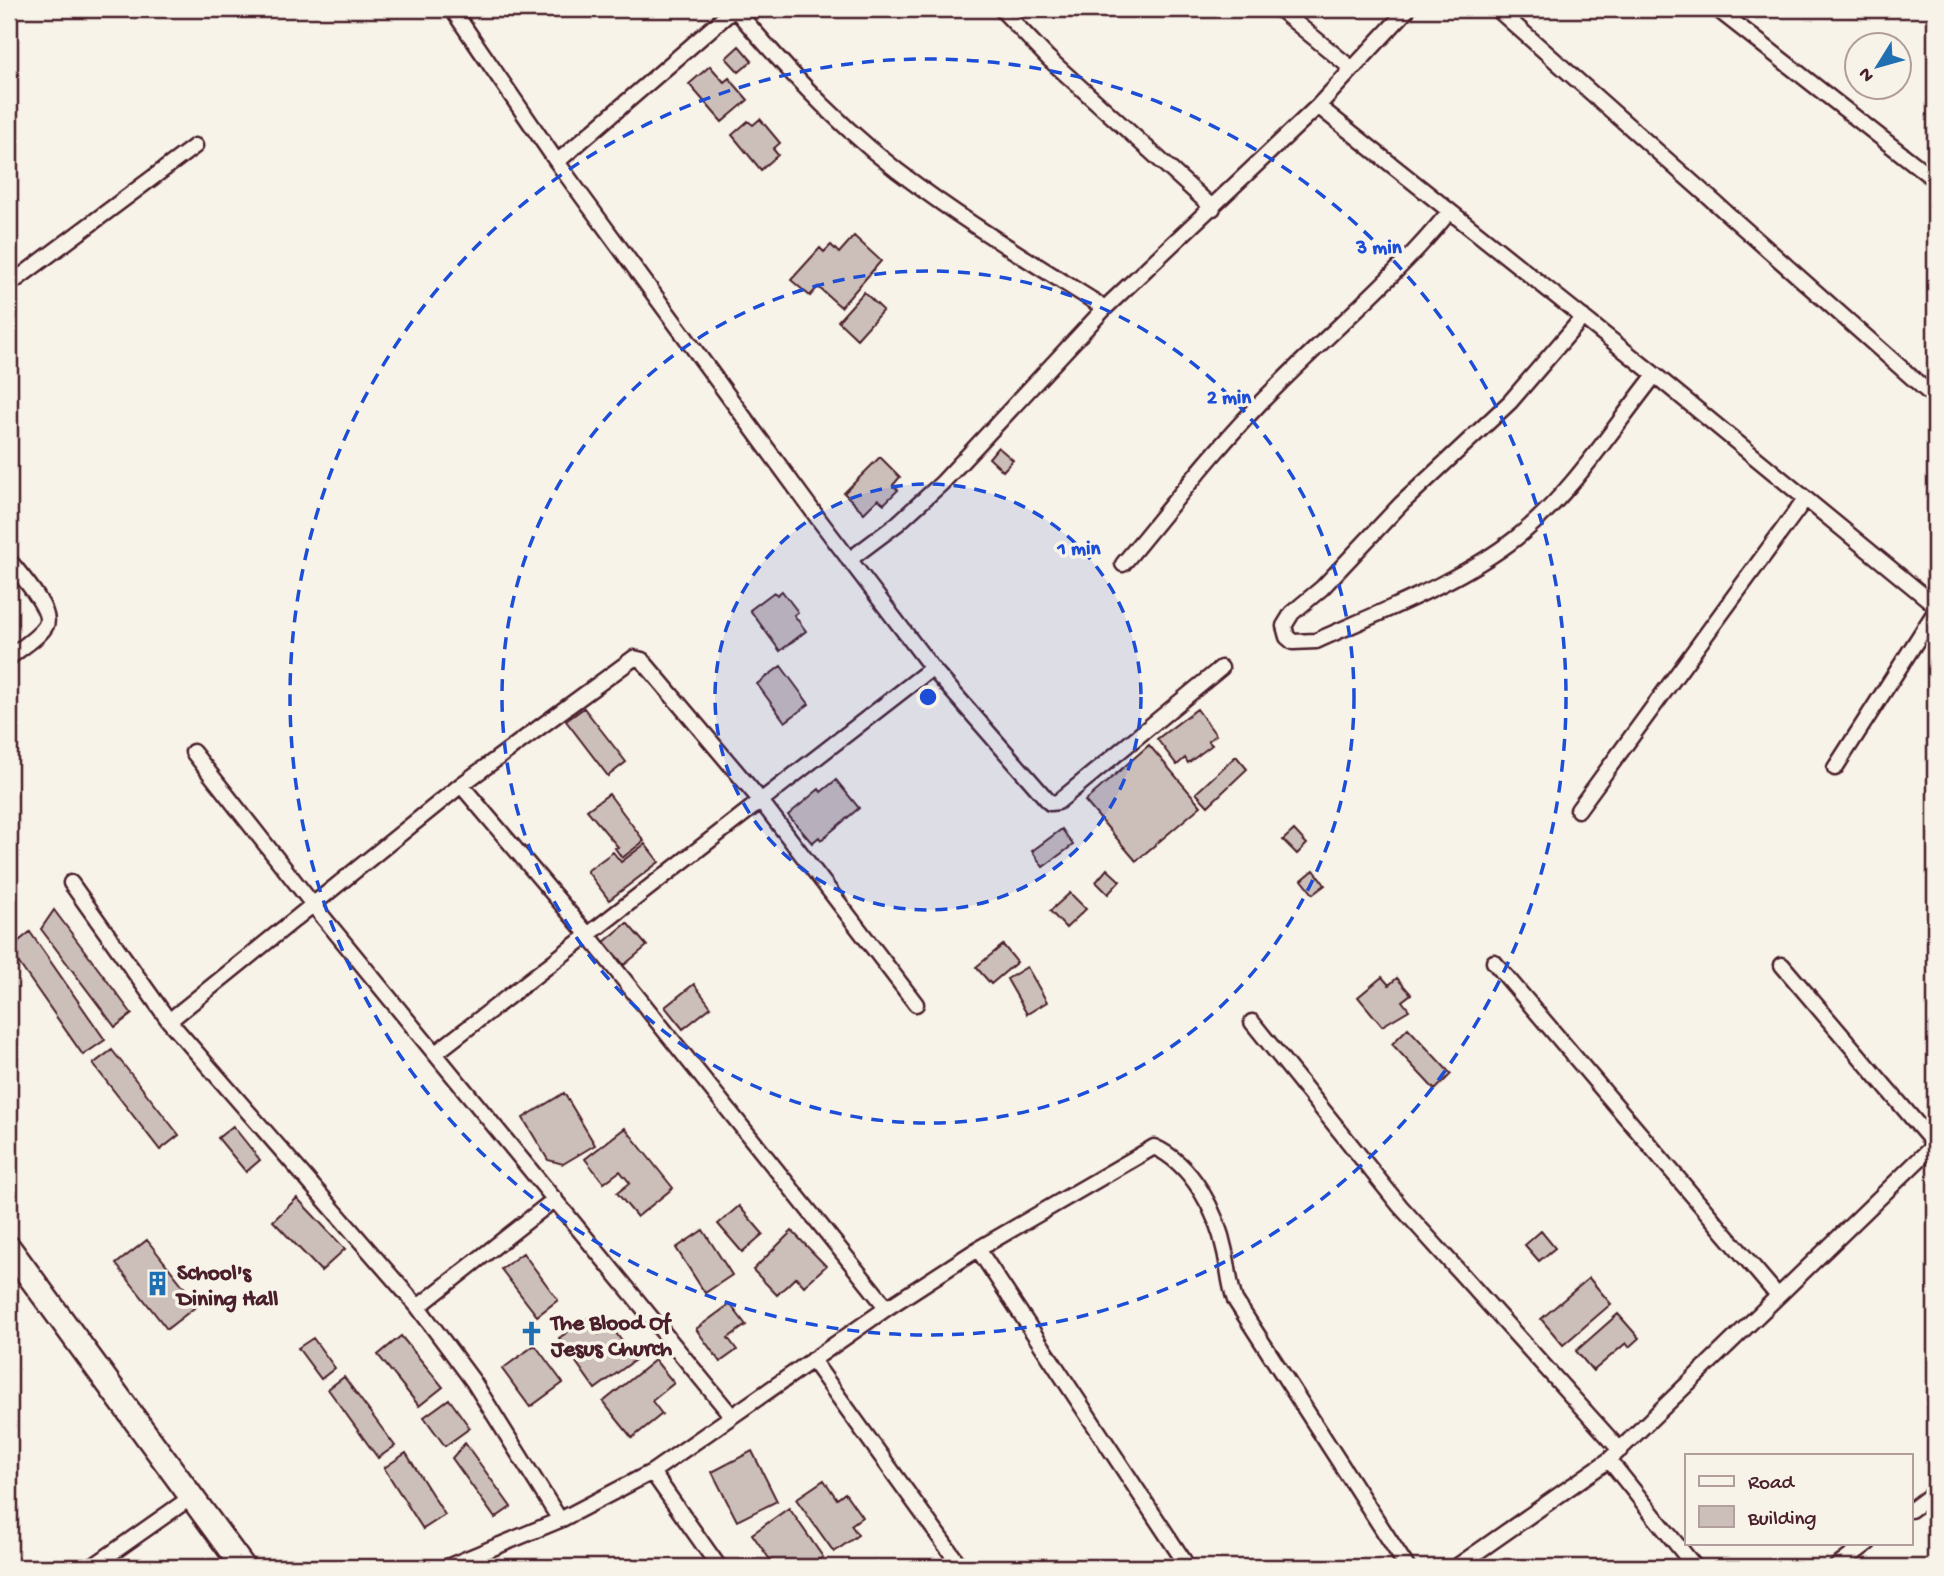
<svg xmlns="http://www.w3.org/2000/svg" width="1944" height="1576" font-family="'Gochi Hand',sans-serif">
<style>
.building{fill:#ccbfb9;stroke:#4a1f2b;stroke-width:2}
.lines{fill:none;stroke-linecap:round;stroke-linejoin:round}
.minor-casing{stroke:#4a1f2b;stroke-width:19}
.primary-casing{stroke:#4a1f2b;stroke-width:28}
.minor{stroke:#f7f3e8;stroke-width:14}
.primary{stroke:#f7f3e8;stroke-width:23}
.ring{fill:none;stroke:#1d4ed8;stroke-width:3.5;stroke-dasharray:12 9}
.labels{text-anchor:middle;stroke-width:7;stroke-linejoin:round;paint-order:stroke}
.poi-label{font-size:23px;font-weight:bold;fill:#4a1f2b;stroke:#f7f3e8;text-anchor:start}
.centre{fill:#1d4ed8;stroke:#f7f3e8;stroke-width:3.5}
.ring-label{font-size:21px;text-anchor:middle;font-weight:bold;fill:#1d4ed8;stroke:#f7f3e8;stroke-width:7;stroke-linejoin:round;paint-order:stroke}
</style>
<rect width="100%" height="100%" fill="#f7f3e8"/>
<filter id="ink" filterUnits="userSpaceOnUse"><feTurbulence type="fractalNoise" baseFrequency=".0143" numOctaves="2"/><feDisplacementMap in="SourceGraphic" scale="14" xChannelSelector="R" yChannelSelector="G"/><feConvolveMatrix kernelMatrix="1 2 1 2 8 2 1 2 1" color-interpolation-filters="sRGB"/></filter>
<g filter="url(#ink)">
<!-- building -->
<path class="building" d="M739 46 752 61 739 72 726 58Z
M710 66 724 82 729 78 748 100 722 122 689 84Z
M760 119 780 143 773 149 778 155 761 170 732 135 748 121 753 125Z
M854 236 881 261 841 307 818 287 810 296 791 280 820 248 824 252 831 245 839 253Z
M864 292 883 310 857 339 838 321Z
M998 447 1013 460 1003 471 989 458Z
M880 457 900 477 893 485 898 490 884 504 878 499 864 513 844 493Z
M782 591 798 612 794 615 806 631 780 651 750 610 774 592 777 595Z
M781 666 809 704 785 722 757 684Z
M584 708 626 762 608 776 566 721Z
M1197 709 1216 735 1208 741 1212 745 1188 763 1185 758 1177 765 1157 739Z
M1149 745 1201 806 1136 861 1085 801Z
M1236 756 1247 769 1208 806 1196 793Z
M836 780 859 808 821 840 819 837 812 843 788 815 819 789 821 792Z
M609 794 644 841 622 858 615 848 618 847 587 810Z
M1062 829 1073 845 1043 867 1032 851Z
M1294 830 1307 844 1297 854 1283 840Z
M645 844 659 862 609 900 587 871 613 852 621 862Z
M1107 869 1120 881 1108 894 1096 882Z
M1314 870 1325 885 1313 894 1302 880Z
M1070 893 1086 909 1066 928 1050 911Z
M54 910 132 1014 115 1027 41 929Z
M627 923 647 946 624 965 604 942Z
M30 932 105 1040 83 1055 9 949Z
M1003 945 1017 962 991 984 976 967Z
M1027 967 1047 1002 1027 1014 1007 979Z
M1382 977 1389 985 1397 978 1411 994 1402 1001 1409 1010 1382 1026 1358 997Z
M694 984 711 1007 683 1029 665 1007Z
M1408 1028 1451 1074 1435 1090 1392 1044Z
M112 1050 179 1135 160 1150 93 1064Z
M564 1093 595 1145 563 1164 548 1160 523 1118Z
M233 1126 260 1160 246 1172 218 1138Z
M625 1128 673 1188 637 1217 617 1193 630 1183 620 1171 604 1183 585 1159Z
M297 1198 345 1249 321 1271 273 1221Z
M739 1206 763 1234 742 1252 718 1224Z
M703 1230 732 1275 705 1293 676 1248Z
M792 1231 826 1266 804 1286 796 1277 777 1295 753 1270Z
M1541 1231 1555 1248 1539 1261 1525 1245Z
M147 1240 198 1305 167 1329 116 1264Z
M523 1253 558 1300 537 1316 501 1269Z
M1589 1278 1611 1304 1563 1345 1541 1319Z
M730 1304 746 1325 728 1338 737 1350 720 1362 696 1329Z
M1618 1314 1639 1338 1629 1347 1626 1343 1593 1371 1576 1351Z
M588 1318 599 1334 609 1323 635 1360 595 1389 559 1338Z
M401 1336 443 1387 419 1406 378 1355Z
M313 1338 335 1368 321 1379 298 1348Z
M535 1345 563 1383 530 1407 502 1369Z
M655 1360 674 1383 652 1401 662 1414 632 1438 603 1402Z
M344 1377 395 1446 378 1458 328 1389Z
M449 1399 470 1428 445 1446 424 1417Z
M465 1443 511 1507 495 1518 452 1458Z
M752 1451 777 1501 737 1521 712 1472Z
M406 1453 445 1515 423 1529 384 1468Z
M824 1480 837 1499 845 1493 862 1517 851 1525 858 1535 834 1552 796 1499Z
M789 1508 823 1557 808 1567H775L752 1534Z"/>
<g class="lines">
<defs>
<path id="minor" d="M452 9 557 162 820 521 932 668 1050 803 1058 802 1221 668
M735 9C791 75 851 139 922 189 981 232 1043 269 1105 308
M1001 9 1048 58 1213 208
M1279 9 1351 68
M1497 9 1935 398
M1717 9 1935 180
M1318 106 1655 375 1935 605
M557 162 734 9
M9 285 195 146
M1583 317 1510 402 1401 504 1322 588 1292 613 1284 626 1287 637 1293 642 1316 641C1380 612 1460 582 1516 538 1571 495 1612 429 1655 375
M9 560C18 572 53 610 46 625 40 637 19 649 9 658
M849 560 897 524 942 483 1105 308 1318 106 1408 9
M1123 564C1173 504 1221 441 1277 386 1335 328 1397 276 1449 212
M193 752 314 906 731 1415
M1835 768 1935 612
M461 785 588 935 887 1308
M1578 810 1805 499
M71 883 169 1021 418 1307 473 1381 560 1520
M1494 962 1778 1296
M1782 965 1935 1145
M169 1021 461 785 634 658 642 660 761 801 916 1004
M1252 1022 1400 1206 1620 1450
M437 1052 932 668
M978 1249 1188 1567
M418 1307 555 1199
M812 1360 961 1567
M1609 1460 1695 1567
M652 1472 719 1567
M1911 1510 1935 1492
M92 1567 190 1498
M447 1567 560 1520 652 1472 887 1308 978 1249 1154 1147C1193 1164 1217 1213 1225 1252 1229 1269 1229 1284 1235 1300L1407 1567
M1456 1567 1609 1460 1935 1144
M1836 1567 1868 1543"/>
<path id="primary" d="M9 1248 243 1567"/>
</defs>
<!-- minor casing -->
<use href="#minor" class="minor-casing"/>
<!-- primary casing -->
<use href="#primary" class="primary-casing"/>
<!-- minor -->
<use href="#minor" class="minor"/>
<!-- primary -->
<use href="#primary" class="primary"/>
</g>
</g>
<!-- distance rings -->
<circle cx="928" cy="697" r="213" fill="#1d4ed8" fill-opacity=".12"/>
<g class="ring">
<circle cx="928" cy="697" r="213"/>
<circle cx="928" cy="697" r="426"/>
<circle cx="928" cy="697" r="638"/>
</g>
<!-- icons -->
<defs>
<symbol id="building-bare" viewBox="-9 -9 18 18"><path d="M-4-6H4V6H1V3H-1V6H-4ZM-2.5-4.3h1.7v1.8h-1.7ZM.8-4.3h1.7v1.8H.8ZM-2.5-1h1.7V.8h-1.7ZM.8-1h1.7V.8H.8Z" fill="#1f6fb2" stroke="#f7f3e8" stroke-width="2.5" paint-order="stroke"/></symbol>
<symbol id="church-bare" viewBox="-9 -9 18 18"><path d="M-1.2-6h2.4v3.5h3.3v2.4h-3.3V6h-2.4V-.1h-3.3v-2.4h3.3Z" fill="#1f6fb2" stroke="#f7f3e8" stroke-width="2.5" paint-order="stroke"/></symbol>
</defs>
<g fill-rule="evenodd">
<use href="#building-bare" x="140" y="1266" width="35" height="35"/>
<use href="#church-bare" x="514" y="1316" width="35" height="35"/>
</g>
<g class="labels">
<!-- poi labels -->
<g class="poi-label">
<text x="177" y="1279">School's<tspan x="177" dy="26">Dining Hall</tspan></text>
<text x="551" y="1329">The Blood Of<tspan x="551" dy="26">Jesus Church</tspan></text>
</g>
</g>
<circle cx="928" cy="697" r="10" class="centre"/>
<g class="ring-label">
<text x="1379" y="253">3 min</text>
<text x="1229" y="403">2 min</text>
<text x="1079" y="554">1 min</text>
</g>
<!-- margin -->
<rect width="1944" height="1576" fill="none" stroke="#f7f3e8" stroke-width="35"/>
<rect x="18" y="18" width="1909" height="1541" fill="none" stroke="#4a1f2b" stroke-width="2.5" filter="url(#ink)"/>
<!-- legend -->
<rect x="1685" y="1454" width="228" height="91" fill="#f7f3e8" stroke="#b29e9c" stroke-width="2"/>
<rect x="1699" y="1476" width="35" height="10" fill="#f7f3e8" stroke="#b29e9c" stroke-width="2"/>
<text x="1748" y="1488" font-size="21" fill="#4a1f2b">Road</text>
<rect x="1699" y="1506" width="35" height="21" fill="#ccbfb9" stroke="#b29e9c" stroke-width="2"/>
<text x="1748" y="1524" font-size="21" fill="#4a1f2b">Building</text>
<!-- north arrow -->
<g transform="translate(1878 66) rotate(233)"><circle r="33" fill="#f7f3e8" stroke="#b29e9c" stroke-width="2"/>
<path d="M0-5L12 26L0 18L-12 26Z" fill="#1f6fb2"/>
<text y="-10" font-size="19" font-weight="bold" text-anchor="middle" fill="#4a1f2b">N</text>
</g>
</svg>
